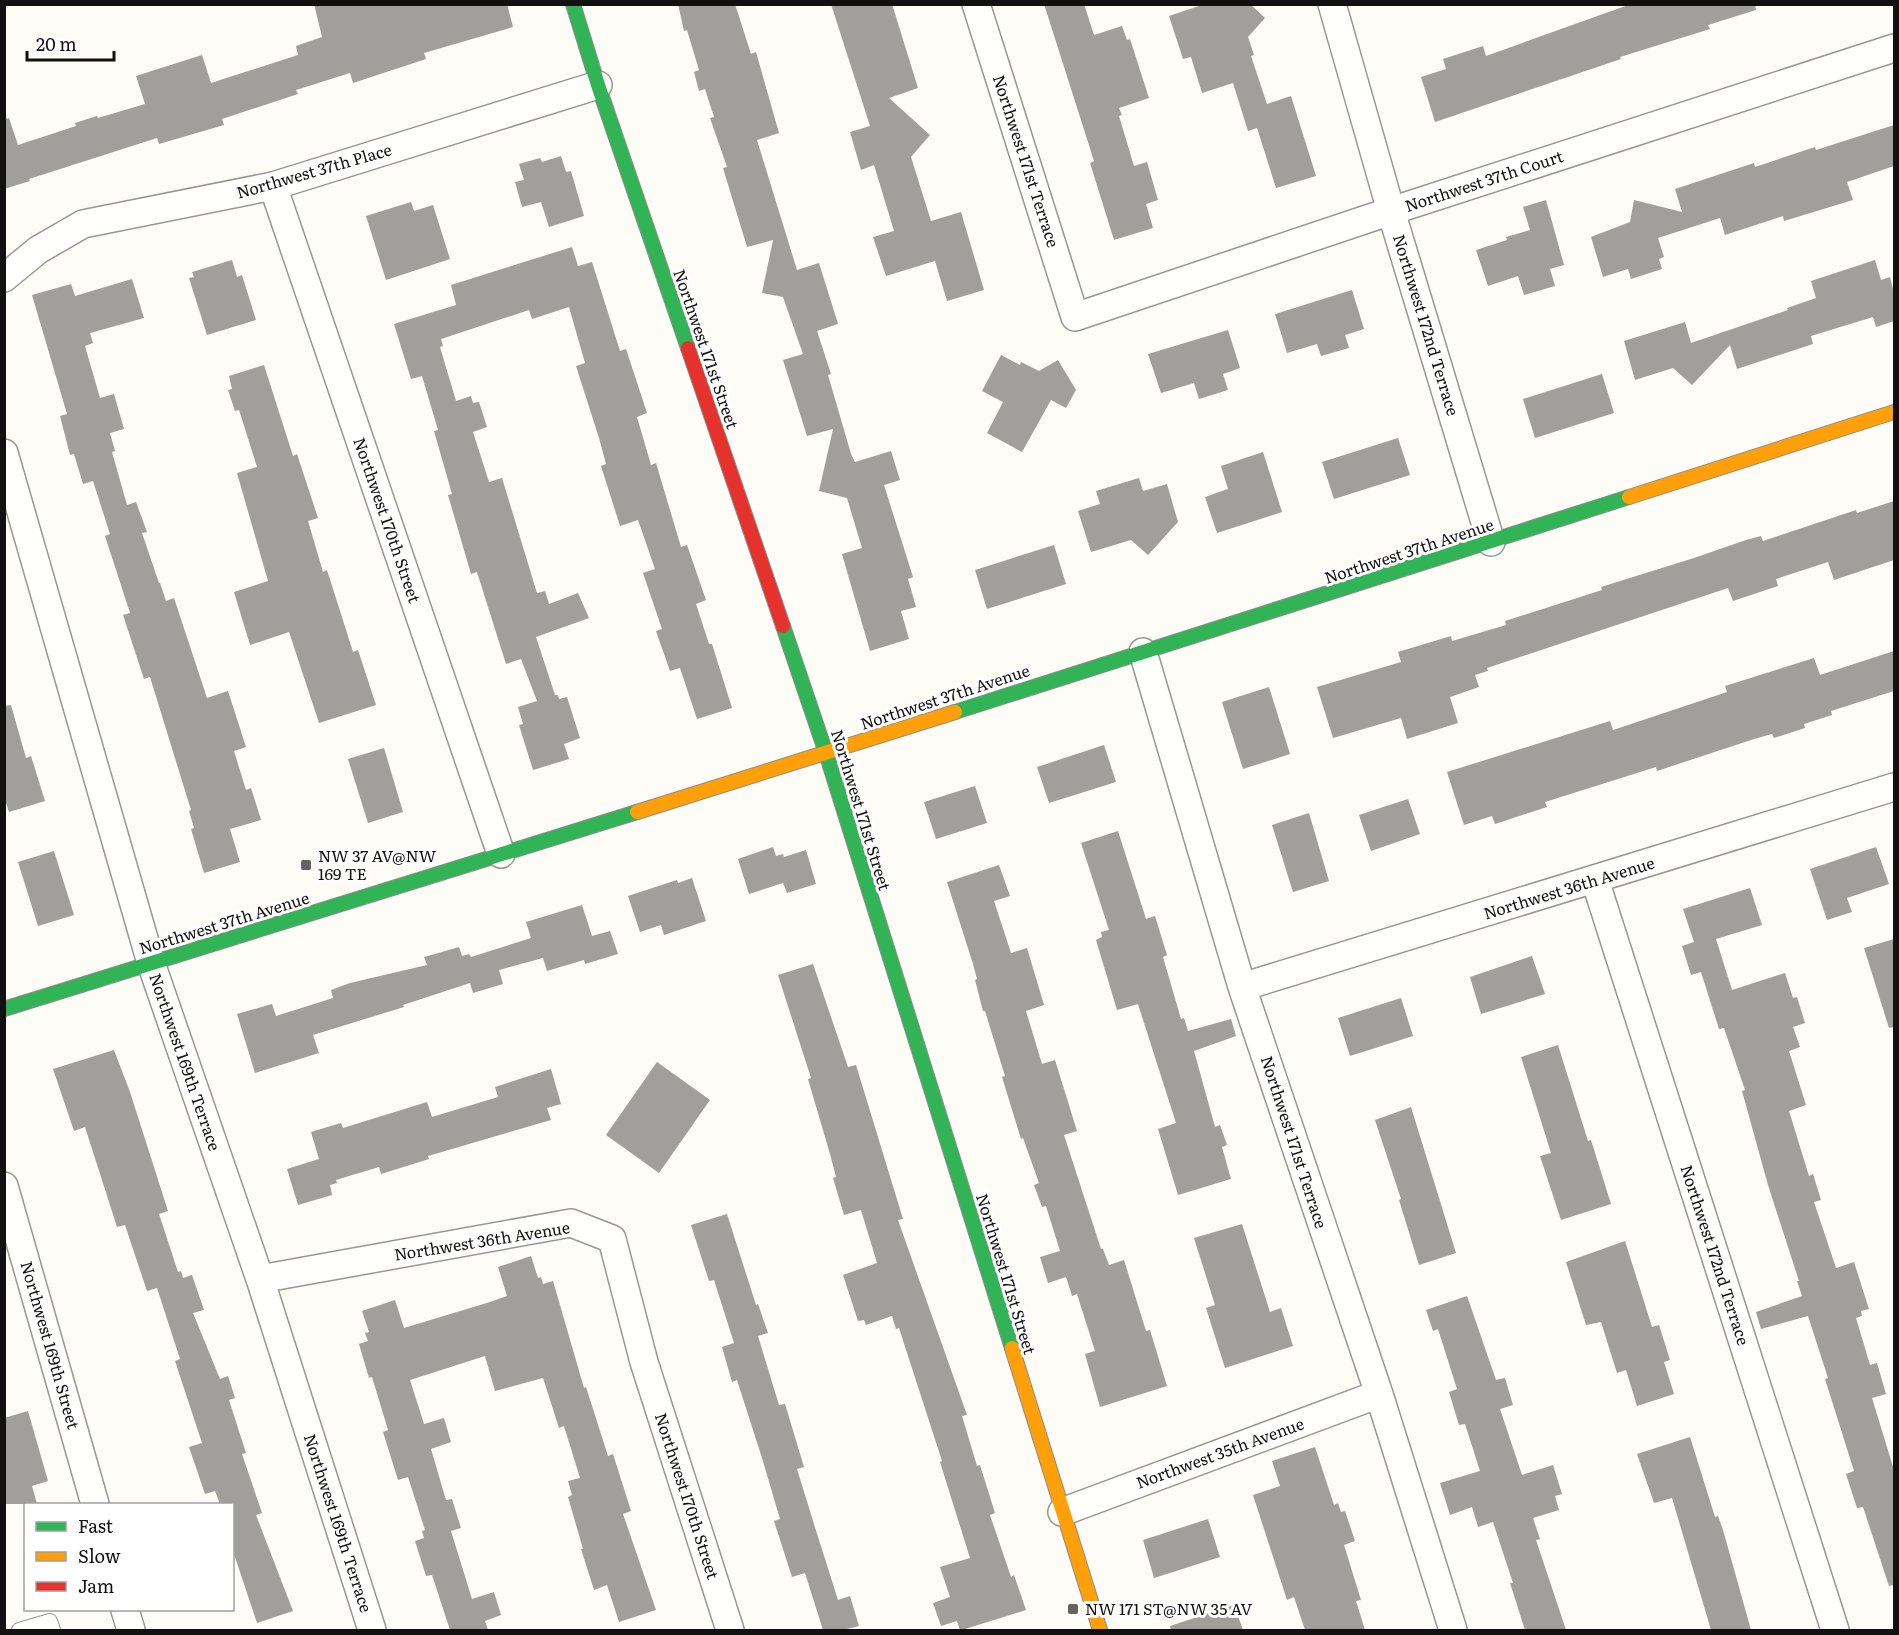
<svg xmlns="http://www.w3.org/2000/svg" width="1899" height="1635" font-family="Literata,serif">
<style>
.building{fill:#a19f9c}
.lines{fill:none;stroke-linecap:round;stroke-linejoin:round}
.lane-casing{stroke:#979795;stroke-width:16}
.street-casing{stroke:#979795;stroke-width:30}
.fast-casing{stroke:#8e8d8b;stroke-width:16}
.slow-casing{stroke:#8e8d8b;stroke-width:16}
.jam-casing{stroke:#8e8d8b;stroke-width:16}
.lane{stroke:#fffffe;stroke-width:14}
.street{stroke:#fffffe;stroke-width:27}
.fast{stroke:#30b455;stroke-width:14}
.slow{stroke:#ff9f0a;stroke-width:14}
.jam{stroke:#e5322d;stroke-width:14}
.poi-dot{fill:#646362;stroke:#fff;stroke-width:2}
.labels{text-anchor:middle;stroke-width:6;stroke-linejoin:round;paint-order:stroke}
.street-label{font-size:16px;fill:#111;stroke:#fff}
.poi-label{font-size:16px;fill:#111;stroke:#fff;text-anchor:start}
</style>
<rect width="100%" height="100%" fill="#fdfcf7"/>
<!-- building -->
<path class="building" d="M314 4H507L513 27 424 53 426 59 353 83 350 73 296 90 298 94 222 119 224 125 159 144 157 138 29 179 30 181 4 189V119L9 118 18 145 76 126 75 123 97 116 98 118 145 104 136 76 202 55 211 83 298 55 296 46 322 37Z
M678 4H735L751 54 756 52 779 133 757 140 797 270 819 263 838 324 817 331 831 374 828 375 851 454 855 462 891 451 900 480 884 485 913 577 908 579 916 607 901 611 909 639 870 651 842 554 862 548 847 498 819 491 833 429 807 436 783 360 803 354 783 297 762 293 773 240 747 247 723 168 727 167 710 118 714 117 705 89 699 91 694 72 699 70 687 30 684 31Z
M831 4H892L918 88 889 98 930 135 911 157 931 221 961 212 984 290 947 301 935 261 886 276 873 237 894 231 874 165 861 170 850 132 870 126Z
M1044 4H1084L1094 35 1122 26 1127 40 1130 39 1149 98 1119 108 1122 115 1119 116 1134 166 1147 162 1158 200 1146 204 1153 228 1114 240 1090 163 1094 161Z
M1205 4H1250L1265 18 1248 37 1254 55 1251 56 1267 104 1291 96 1316 176 1276 188 1257 128 1248 131 1233 83 1202 93 1191 57 1183 59 1169 16Z
M1631 4H1755L1756 10 1708 25 1710 29 1620 57 1621 59 1435 122 1421 77 1446 69 1443 59 1483 46 1486 56Z
M1894 125V166L1847 182 1853 200 1784 221 1783 216 1725 235 1720 218 1658 238 1664 257 1659 259 1662 269 1631 279 1628 269 1603 277 1591 237 1630 222 1634 200 1682 212 1675 189 1754 163 1755 167 1815 147 1816 150Z
M561 156 566 172 571 171 584 216 549 227 541 202 522 207 515 182 524 180 519 164 540 158 542 162Z
M1546 200 1564 265 1550 269 1555 286 1524 295 1518 276 1488 286 1476 250 1507 240 1506 237 1530 230 1523 207Z
M411 202 414 211 433 205 450 259 386 280 366 216Z
M572 247 578 266 592 262 620 351 626 349 647 413 637 417 651 465 656 463 681 547 687 545 706 600 696 604 709 644H712L732 708 697 719 680 668 670 671 656 631 662 629 643 573 655 569 638 520 620 526 601 466 606 464 599 438 576 366 585 363 569 307 532 319 529 310 441 339 443 346 440 347 456 401 471 396 473 403 479 402 487 427 473 432 489 482 502 478 537 593 545 591 549 604 578 593 589 618 536 637 555 695H558L559 699 567 697 580 738 564 744 569 759 533 770 519 725 523 724 518 707 537 701 521 659 506 664 477 572 471 574 448 495 452 494 434 431 438 430 422 376 411 379 394 324 456 305 451 285Z
M232 260 237 277 242 275 256 320 207 335 189 278 194 277 192 272Z
M1875 260 1881 280 1890 277 1894 293V321L1876 327 1873 317 1811 336 1813 344 1737 369 1730 345 1692 385 1673 368 1635 380 1624 341 1685 322 1691 343 1788 310 1787 308 1816 298 1811 281Z
M132 279 144 318 90 333 93 343 85 346 100 398 114 394 124 429 110 433 115 451 112 452 127 505 136 502 147 532 142 533 159 583H160L166 601 174 598 207 698 228 691 246 747 234 751 246 790 251 788 261 820 230 829 240 862 204 873 191 829 194 828 189 811 191 810 150 677 144 679 123 615 130 613 105 536 110 534 93 481 83 484 74 454 70 455 60 416 67 414 32 295 71 284 75 296Z
M1352 290 1364 329 1345 335 1349 348 1321 356 1317 344 1287 353 1275 314Z
M1228 330 1240 368 1223 374 1228 390 1199 399 1194 383 1161 393 1148 354Z
M1001 355 1020 365 1021 362 1039 371 1058 360 1076 390 1066 408 1051 400 1022 452 987 433 1003 402 982 391Z
M264 365 293 456 297 454 318 518 308 521 323 572 327 570 353 652 358 650 376 705 319 723 289 632 250 645 234 592 268 581 237 473 257 467 239 410 235 411 228 390 232 389 229 376Z
M1602 374 1614 413 1535 438 1523 399Z
M1398 438 1410 475 1334 499 1322 462Z
M1263 452 1282 512 1217 533 1205 497 1228 489 1221 466Z
M1139 478 1143 491 1167 484 1178 522 1148 555 1131 540 1091 552 1078 511 1100 504 1096 491Z
M1894 501V560L1834 580 1828 562 1776 579 1778 586 1733 601 1728 588 1487 668 1488 671 1475 675 1479 687 1450 697 1458 723 1407 739 1401 718 1333 738 1317 687 1401 662 1398 652 1451 636 1452 641 1506 625 1505 621 1602 590 1601 587 1694 558 1746 540 1761 536 1763 541 1856 510 1857 513Z
M1054 545 1066 584 987 609 975 570Z
M1894 651V691L1831 711 1832 715 1804 724 1805 728 1774 738 1772 734 1754 739 1657 771 1656 767 1545 802 1547 807 1495 824 1492 816 1464 825 1447 772 1610 721 1613 730 1727 692 1725 686 1814 658 1820 675Z
M1269 687 1290 754 1243 769 1222 702Z
M11 705 26 758 31 756 45 801 9 812 4 797V706Z
M1104 745 1116 782 1049 803 1037 767Z
M384 748 403 812 368 823 348 759Z
M975 786 987 823 936 839 924 802Z
M1408 799 1420 834 1371 851 1359 815Z
M1309 813 1329 881 1293 892 1272 825Z
M1118 831 1146 919 1155 916 1167 955 1163 957 1181 1019 1184 1018 1188 1031 1231 1019 1236 1036 1194 1051 1215 1127 1220 1125 1227 1145 1222 1147 1231 1179 1178 1195 1158 1129 1176 1123 1138 1004 1117 1010 1096 940 1102 937 1101 932 1109 930 1081 843Z
M773 847 776 856 783 854 784 857 806 850 816 884 787 893 783 883 749 894 738 859Z
M1876 847 1889 884 1847 898 1852 912 1827 920 1810 869Z
M54 851 74 915 38 926 18 862Z
M999 865 1010 896 994 901 1011 953 1027 948 1044 1005 1026 1011 1042 1064 1055 1060 1077 1131 1064 1135 1101 1249H1103L1109 1265 1124 1260 1146 1331 1150 1330 1167 1386 1100 1407 1085 1354 1095 1351 1077 1294 1072 1296 1066 1277 1048 1283 1040 1257 1060 1251 1046 1206 1042 1207 1034 1185 1039 1183 1023 1138 1021 1139 1002 1077 1005 1076 985 1011H983L975 980 977 979 973 964 947 882Z
M692 878 706 921 664 935 661 925 640 932 628 896 677 880 678 883Z
M1750 888 1762 925 1716 939 1732 990 1785 973 1793 998 1797 997 1805 1023 1793 1027 1800 1047 1789 1051 1806 1105 1789 1111 1809 1176 1813 1174 1821 1200 1814 1202 1836 1268 1854 1262 1869 1309 1861 1311 1862 1316 1856 1318 1870 1365 1877 1363 1886 1394 1872 1398 1894 1470V1585L1889 1586 1863 1507 1857 1508 1846 1474 1854 1471 1825 1379 1828 1378 1808 1316 1761 1329 1756 1312 1802 1296 1797 1281H1799L1768 1185 1742 1091 1745 1090 1724 1028 1719 1029 1701 972 1691 975 1682 946 1694 942 1683 909Z
M582 905 592 936 610 931 618 954 585 964 584 960 547 971 543 958 499 970 503 984 473 993 470 983 403 1005 404 1007 313 1035 319 1053 255 1073 237 1014 272 1004 276 1016 333 998 331 990 350 983 427 965 424 957 442 952 459 947 462 956 469 954 471 957 531 938 526 922Z
M1894 939V1027L1889 1028 1864 948Z
M1532 956 1545 994 1481 1014 1470 977Z
M813 964 848 1067 856 1065 903 1219 898 1220 967 1415 962 1416 977 1466 980 1465 995 1513 990 1515 1011 1577 1014 1575 1026 1610 962 1630H960L957 1621 941 1626 933 1603 950 1597 940 1567 970 1558 940 1462 942 1461 899 1328 896 1329 892 1316 866 1325 864 1320 858 1321 843 1275 877 1263 861 1210 844 1215 833 1178 836 1177 830 1154 808 1079 811 1078 778 975Z
M1401 998 1413 1036 1350 1056 1338 1018Z
M1558 1045 1588 1141 1591 1140 1611 1204 1561 1220 1540 1156 1551 1153 1521 1057Z
M114 1050 130 1092 168 1211 159 1214 178 1272 181 1271 183 1278 192 1275 204 1310 193 1313 220 1379 228 1376 235 1398 229 1400 246 1453 242 1454 262 1513 256 1515 293 1611 257 1623 232 1548V1504H220L215 1491 205 1494 189 1447 202 1443 175 1361 180 1359 157 1288 147 1291 125 1225 117 1227 85 1127 74 1131 53 1069Z
M657 1062 710 1100 659 1173 606 1135Z
M551 1069 561 1104 547 1108 551 1120 428 1156 429 1159 381 1174 379 1167 336 1180 337 1183 330 1185 332 1195 298 1205 287 1169 319 1159 311 1132 341 1123 343 1128 427 1102 432 1117 498 1097 495 1087Z
M1411 1107 1456 1253 1419 1265 1399 1200 1401 1199 1375 1120Z
M727 1214 756 1305 758 1304 768 1333 758 1336 779 1405 785 1404 804 1467 797 1469 813 1521 838 1600 850 1596 859 1626 843 1630H823L805 1573 792 1577 774 1521 780 1519 762 1458 737 1380 732 1382 722 1347 734 1343 714 1280 709 1281 691 1225Z
M1242 1224 1270 1312 1281 1308 1293 1346 1225 1368 1206 1308 1215 1305 1194 1238Z
M1625 1241 1652 1327 1659 1325 1670 1360 1664 1362 1674 1394 1637 1406 1626 1370 1617 1373 1601 1322 1586 1325 1566 1262Z
M531 1256 538 1278 541 1277 543 1284 553 1281 584 1388 586 1387 608 1456 613 1454 631 1511 623 1514 656 1610 619 1622 607 1585 594 1590 581 1549H583L568 1497 572 1495 568 1481 580 1478 564 1426 559 1428 543 1378 495 1391 485 1356 410 1380 424 1424 444 1418 451 1442 431 1449 446 1500 452 1499 461 1528 451 1531 472 1599 494 1592 501 1615 485 1621 488 1630H450L432 1575 426 1576 415 1541 424 1538 422 1531 425 1530 408 1477 398 1480 383 1432 388 1430 372 1377 369 1378 359 1344 368 1341 365 1333 369 1332 362 1311 395 1300 404 1328 490 1302 507 1296 498 1267Z
M1467 1296 1496 1380 1505 1378 1513 1405 1500 1409 1522 1475 1553 1465 1562 1494 1555 1496 1559 1510 1533 1518 1540 1539 1536 1540 1566 1630H1525L1510 1583H1513L1493 1522 1478 1527 1472 1507 1450 1515 1440 1483 1480 1471 1465 1424 1459 1425 1449 1392 1457 1389 1438 1329 1433 1331 1426 1310Z
M28 1411 48 1481 32 1486 37 1504H4V1418Z
M1690 1437 1715 1517 1718 1516 1723 1530 1751 1630H1711L1672 1498 1654 1503 1637 1454Z
M1315 1447 1334 1505 1338 1503 1341 1512 1345 1511 1355 1541 1344 1545 1361 1600 1356 1601 1365 1630H1305L1294 1597 1287 1600 1253 1495 1280 1486 1272 1461Z
M1208 1519 1220 1557 1154 1578 1143 1540Z
M1234 1605 1243 1630H1171L1170 1626Z"/>
<g class="lines">
<defs>
<path id="lane" d="M19 1630 50 1621 53 1630"/>
<path id="street" d="M976 4 1075 317 1391 211 1894 48
M1332 4 1391 211 1491 542
M273 186 501 854
M4 278 38 250 83 224 273 186 598 85
M4 453 151 963 260 1279 372 1630
M1143 652 1242 987 1379 1394 1453 1630
M1595 880 1835 1630
M1242 987 1894 787
M4 1186 95 1504
M260 1279 571 1223 612 1239 644 1362 730 1630
M1062 1512 1379 1394
M125 1610 131 1630"/>
<path id="fast" d="M573 4 598 85 688 348
M783 626 826 753 1012 1348
M955 712 1629 497
M4 1009 637 812"/>
<path id="slow" d="M1629 497 1894 412
M637 812 955 712
M1012 1348 1100 1630"/>
<path id="jam" d="M688 348 783 626"/>
</defs>
<!-- lane casing -->
<use href="#lane" class="lane-casing"/>
<!-- street casing -->
<use href="#street" class="street-casing"/>
<!-- fast casing -->
<use href="#fast" class="fast-casing"/>
<!-- slow casing -->
<use href="#slow" class="slow-casing"/>
<!-- jam casing -->
<use href="#jam" class="jam-casing"/>
<!-- lane -->
<use href="#lane" class="lane"/>
<!-- street -->
<use href="#street" class="street"/>
<!-- fast -->
<use href="#fast" class="fast"/>
<!-- slow -->
<use href="#slow" class="slow"/>
<!-- jam -->
<use href="#jam" class="jam"/>
</g>
<!-- markers -->
<g class="poi-dot">
<rect x="300" y="859" width="12" height="12" rx="3"/>
<rect x="1067" y="1603" width="12" height="12" rx="3"/>
</g>
<g class="labels">
<!-- street labels -->
<g class="street-label">
<text transform="translate(1026 161) rotate(72)" y="6">Northwest 171st Terrace</text>
<text transform="translate(314 171) rotate(-16)" y="6">Northwest 37th Place</text>
<text transform="translate(1484 181) rotate(-18)" y="6">Northwest 37th Court</text>
<text transform="translate(1426 325) rotate(73)" y="6">Northwest 172nd Terrace</text>
<text transform="translate(706 349) rotate(71)" y="6">Northwest 171st Street</text>
<text transform="translate(387 520) rotate(71)" y="6">Northwest 170th Street</text>
<text transform="translate(1409 551) rotate(-18)" y="6">Northwest 37th Avenue</text>
<text transform="translate(945 697) rotate(-18)" y="6">Northwest 37th Avenue</text>
<text transform="translate(861 810) rotate(73)" y="6">Northwest 171st Street</text>
<text transform="translate(1569 888) rotate(-17)" y="6">Northwest 36th Avenue</text>
<text transform="translate(224 923) rotate(-17)" y="6">Northwest 37th Avenue</text>
<text transform="translate(185 1062) rotate(71)" y="6">Northwest 169th Terrace</text>
<text transform="translate(1294 1142) rotate(72)" y="6">Northwest 171st Terrace</text>
<text transform="translate(482 1241) rotate(-9)" y="6">Northwest 36th Avenue</text>
<text transform="translate(1715 1255) rotate(72)" y="6">Northwest 172nd Terrace</text>
<text transform="translate(1006 1274) rotate(73)" y="6">Northwest 171st Street</text>
<text transform="translate(50 1345) rotate(74)" y="6">Northwest 169th Street</text>
<text transform="translate(1220 1453) rotate(-20)" y="6">Northwest 35th Avenue</text>
<text transform="translate(687 1496) rotate(72)" y="6">Northwest 170th Street</text>
<text transform="translate(338 1523) rotate(72)" y="6">Northwest 169th Terrace</text>
</g>
<!-- poi labels -->
<g class="poi-label">
<text x="318" y="862">NW 37 AV@NW<tspan x="318" dy="18">169 TE</tspan></text>
<text x="1085" y="1615">NW 171 ST@NW 35 AV</text>
</g>
</g>
<!-- border -->
<rect width="1899" height="1635" fill="none" stroke="#111111" stroke-width="12"/>
<!-- legend -->
<rect x="24" y="1503" width="210" height="108" fill="#ffffff" stroke="#a0a0a0" stroke-width="1.5"/>
<rect x="36" y="1522" width="30" height="9" fill="#30b455" stroke="#a0a0a0" stroke-width="1.5"/>
<text x="78" y="1533" font-size="18" fill="#111111">Fast</text>
<rect x="36" y="1552" width="30" height="9" fill="#ff9f0a" stroke="#a0a0a0" stroke-width="1.5"/>
<text x="78" y="1563" font-size="18" fill="#111111">Slow</text>
<rect x="36" y="1582" width="30" height="9" fill="#e5322d" stroke="#a0a0a0" stroke-width="1.5"/>
<text x="78" y="1593" font-size="18" fill="#111111">Jam</text>
<!-- scale -->
<path d="M27 51v9h87v-9" fill="none" stroke="#111111" stroke-width="3"/>
<text x="36" y="51" font-size="18" fill="#111111" stroke="#ffffff" stroke-width="4.5" paint-order="stroke">20 m</text>
</svg>
